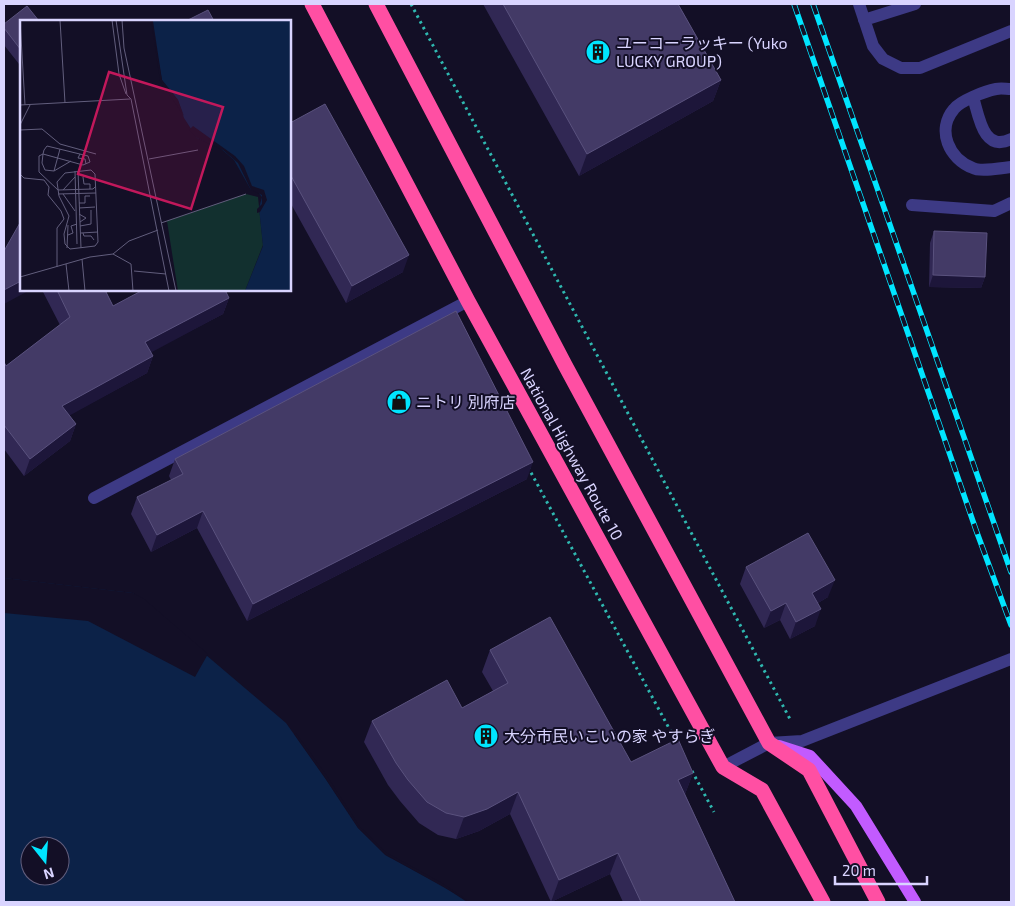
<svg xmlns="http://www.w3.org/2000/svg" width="1015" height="906" font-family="'Exo 2','Noto Sans JP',sans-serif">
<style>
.water{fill:#0c2248;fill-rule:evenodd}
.pier{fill:#130f26}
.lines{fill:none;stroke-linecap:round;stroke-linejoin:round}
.path{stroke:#2fb8b0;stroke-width:3;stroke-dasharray:2.5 4;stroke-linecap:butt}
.minor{stroke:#3d3a85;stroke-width:12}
.major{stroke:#c25bff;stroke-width:12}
.highway{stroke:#ff4fa3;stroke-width:15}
.rail-casing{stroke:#00e5ff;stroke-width:5.5}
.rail{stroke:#130f26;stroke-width:4;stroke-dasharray:11;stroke-linecap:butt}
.wall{fill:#312854}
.shaded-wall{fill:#1d163a}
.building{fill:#433a66;stroke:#5a527e}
.labels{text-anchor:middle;stroke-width:4;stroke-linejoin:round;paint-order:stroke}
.poi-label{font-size:16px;fill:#d9d4ff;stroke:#130f26;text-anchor:start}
.street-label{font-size:16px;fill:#d9d4ff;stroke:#130f26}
.inset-road{fill:none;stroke:#625e7d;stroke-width:1}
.view{fill:#c2185b;fill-opacity:0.15;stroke:#c2185b;stroke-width:2.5}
.inset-edge{fill:none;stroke:#d9d4ff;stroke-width:2.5}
</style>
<rect width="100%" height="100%" fill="#130f26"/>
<!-- water -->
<path class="water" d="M4 578 133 593 286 723 325 778 358 828 385 855 441 885 467 902H4ZM30 846H60V876H30Z"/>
<!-- pier -->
<path class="pier" d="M4 578 133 593 144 599 208 654 195 677 88 621 4 613Z
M296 733 327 776 360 827 387 853 442 883 470 902 386 855 358 828 325 778 294 734Z"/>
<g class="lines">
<!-- path -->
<path class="path" d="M411 4 791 721
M528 467 677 743
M692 771 714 812"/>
<!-- minor -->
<path class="minor" d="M859 4 873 46 883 59 901 68H920L1011 31
M864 20 915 4
M1011 89C1006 89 1001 88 996 89 985 91 960 101 954 109 936 130 949 159 973 168 980 172 1002 168 1011 167
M973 97C979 116 983 153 1011 139
M912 205 994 211 1011 203
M94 498 468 301
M723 767 769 743 802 741 1011 659"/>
<!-- major -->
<path class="major" d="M779 746 810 756 856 806 915 902"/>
<!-- highway -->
<path class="highway" d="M312 4 468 301 723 767 762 790 823 902
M376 4 565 365 769 743 809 770 878 902"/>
<defs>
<path id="rail" d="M794 4 976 530 1011 625
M813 4 1011 572"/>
</defs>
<!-- rail casing -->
<use href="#rail" class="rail-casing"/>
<!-- rail -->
<use href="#rail" class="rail"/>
</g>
<!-- wall -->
<path class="wall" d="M483 4H678L721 80 713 101 579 176Z
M21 21V63L19 64 4 45V24Z
M290 123 403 272 346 303 290 202Z
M934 231 985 277 981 288 929 287 930 243Z
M42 290H105L113 306 229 298 223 314 150 352 153 356 147 373 69 415 76 424 70 441 24 476 4 449V362L6 366 60 325Z
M175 459 527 479 247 621 197 528 151 552 131 514 137 497 171 480 169 476Z
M746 567 828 597 818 603 815 626 790 639 780 620 764 628 740 584Z
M490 650 631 762 693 773 685 794 735 902H623L610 874 551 902 510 814 479 831 456 839 438 835 419 823 400 801 388 785 364 742 372 721 462 708 493 691 482 672Z"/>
<!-- shaded-wall -->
<path class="shaded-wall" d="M721 80 713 101 579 176 587 154Z
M409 255 403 272 346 303 352 286Z
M933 275 985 277 981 288 929 287Z
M21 281V290H30L4 304V290Z
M229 298 223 314 139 359 145 342Z
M153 356 147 373 56 423 62 406Z
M76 424 70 441 24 476 30 459Z
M533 462 527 479 247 621 253 604Z
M203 511 197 528 151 552 157 535Z
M835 580 828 597 806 610 812 593Z
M786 603 780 620 764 628 771 611Z
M821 609 815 626 790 639 796 622Z
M693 773 685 794 671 801 678 780Z
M518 792 510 814 479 831 456 839 464 817Z
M618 853 610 874 551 902 559 880Z"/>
<!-- building -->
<path class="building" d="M503 4H678L721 80 587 154Z
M27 6 39 21H21V50L4 28V24Z
M208 10 214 21H186Z
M325 104 409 255 352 286 290 174V123Z
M21 221V281L4 290V251Z
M934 231 987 233 985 277 933 275Z
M57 290H105L113 306 143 290H225L229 298 145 342 153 356 62 406 76 424 30 459 4 425V362L6 366 70 317Z
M456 311 533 462 253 604 203 511 157 535 137 497 183 474 175 459Z
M808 533 835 580 812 593 821 609 796 622 786 603 771 611 746 567Z
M550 617 631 762 678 739 693 773 678 780 735 902H641L618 853 559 880 518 792 487 809 464 817 446 813 427 802 408 780 396 763 372 721 447 680 462 708 508 683 490 650Z"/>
<!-- icons -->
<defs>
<symbol id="building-disc" viewBox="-11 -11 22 22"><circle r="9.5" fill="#00e5ff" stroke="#130f26"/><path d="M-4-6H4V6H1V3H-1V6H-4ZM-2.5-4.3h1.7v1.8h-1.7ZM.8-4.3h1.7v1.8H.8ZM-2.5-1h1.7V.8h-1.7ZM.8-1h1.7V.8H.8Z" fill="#111"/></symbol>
<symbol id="shop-disc" viewBox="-11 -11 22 22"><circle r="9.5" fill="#00e5ff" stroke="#130f26"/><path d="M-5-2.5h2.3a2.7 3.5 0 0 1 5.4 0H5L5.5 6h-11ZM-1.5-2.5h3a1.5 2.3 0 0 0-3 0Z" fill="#111"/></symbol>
</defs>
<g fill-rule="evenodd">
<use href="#building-disc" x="584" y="38" width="28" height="28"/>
<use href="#shop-disc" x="385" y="388" width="28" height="28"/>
<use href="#building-disc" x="472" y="722" width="28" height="28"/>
</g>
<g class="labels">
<!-- poi labels -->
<g class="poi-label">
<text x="616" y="49">ユーコーラッキー (Yuko<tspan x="616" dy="18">LUCKY GROUP)</tspan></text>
<text x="416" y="408">ニトリ 別府店</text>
<text x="504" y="742">大分市民いこいの家 やすらぎ</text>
</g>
<!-- street labels -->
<g class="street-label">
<text transform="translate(572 454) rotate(61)" y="6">National Highway Route 10</text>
</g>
</g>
<!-- overview -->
<g transform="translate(20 20)">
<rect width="271" height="271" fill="#130f26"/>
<path d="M226 174 238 177 243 225 225 271H158L147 201Z" fill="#12302f"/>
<path d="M271 0V271H225L243 226 239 188 242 177 237 171 231 170 214 140 199 127 177 118 164 98 158 80 142 60 133 1Z" fill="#0c2248"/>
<path d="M131 0 142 60 158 80 164 96 140 61ZM173 106 215 136 224 146 232 166 244 170 247 180 240 192 237 193V189L242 184V175L231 170 218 143 203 130 177 118 169 110Z" fill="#130f26"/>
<path class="inset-road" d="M0 0 5 85M40 0 45 83M92 0 99 54 106 74M96 0 107 75 111 79 149 271M102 0 104 28 156 271M0 85 110 79M0 105 10 85M0 110 22 109 40 124 76 134M60 134 58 138 65 139 66 144M129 139 178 130M51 141 34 151 25 150 22 143 23 134 24 130 27 126 68 136 70 142 63 145 23 134 19 136V152L38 170 73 169 76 166M71 150 75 154 78 222 75 226 50 229 45 224 44 214 49 196 39 176 37 162 45 153ZM34 151 40 129M55 151 57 224M58 151 61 228M0 154 4 158 24 160 29 167 28 175 41 191 44 199 37 208V247M63 157 64 164H70V169M43 170 55 157M38 174 76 173M43 174 55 191M59 183H65V176H70M59 188 75 187M59 194 66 198 60 202M141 203 226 174M60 206 71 204V190M61 213 78 212M63 213 64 216H71L74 220M48 215 53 213 51 206 57 204M47 228 48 205M93 234 111 244 113 271M62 239 65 271M46 244 49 271M114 251 146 254M0 257 70 237 93 234 109 221 138 210"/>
<path class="view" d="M89 52 203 87 171 189 58 154Z"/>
<rect width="271" height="271" class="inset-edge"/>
</g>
<!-- border -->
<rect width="1015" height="906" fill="none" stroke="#d9d4ff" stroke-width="10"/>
<!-- north arrow -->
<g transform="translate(45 861) rotate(163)"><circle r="24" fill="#130f26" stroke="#625e7d"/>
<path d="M0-4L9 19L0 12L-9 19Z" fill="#00e5ff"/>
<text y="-8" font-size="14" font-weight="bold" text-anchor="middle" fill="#d9d4ff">N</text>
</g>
<!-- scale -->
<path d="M835 876v8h92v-8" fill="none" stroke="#d9d4ff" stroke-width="2.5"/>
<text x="842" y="876" font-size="15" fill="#d9d4ff" stroke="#130f26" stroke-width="4" paint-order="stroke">20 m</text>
</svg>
